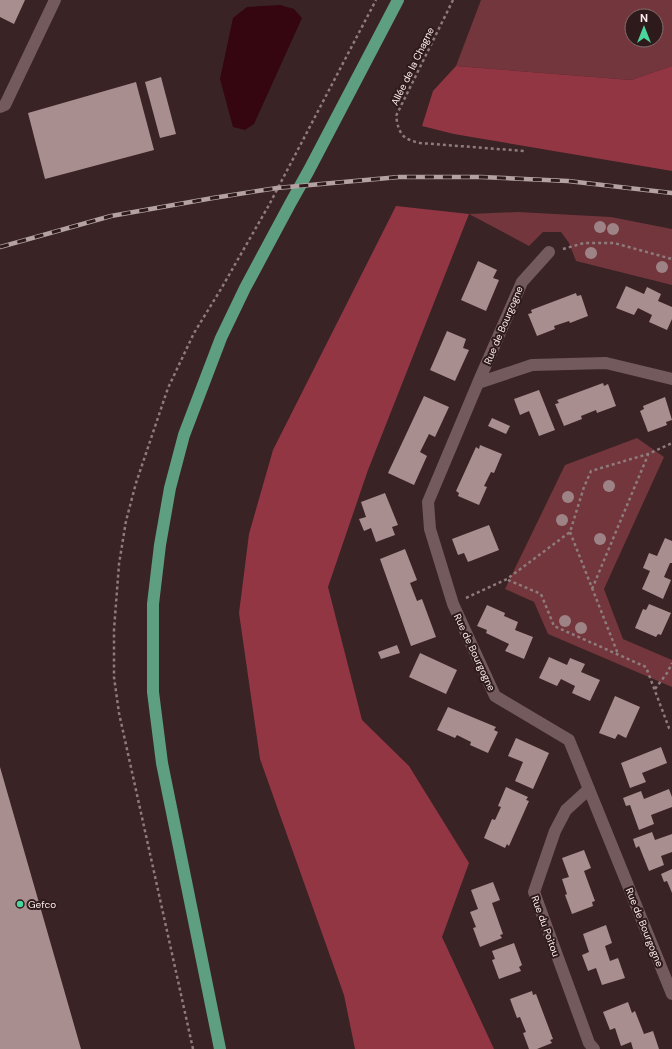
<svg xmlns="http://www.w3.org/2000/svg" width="672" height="1049" font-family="'DM Sans',sans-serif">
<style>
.green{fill:#72363c;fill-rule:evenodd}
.forest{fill:#933644}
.water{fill:#35060f}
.building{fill:#a98e8f}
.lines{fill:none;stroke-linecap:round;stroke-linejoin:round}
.path{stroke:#8e7b7c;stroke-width:2.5;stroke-dasharray:3 3;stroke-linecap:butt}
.minor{stroke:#735a5c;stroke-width:12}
.major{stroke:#5d9f80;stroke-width:12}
.rail-casing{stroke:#b4a2a3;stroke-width:4.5}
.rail{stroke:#2f1a1b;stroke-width:3;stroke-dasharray:9;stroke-linecap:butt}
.tree{fill:#9d8385}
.poi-dot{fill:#4bd49c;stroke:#2f1a1b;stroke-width:1.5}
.labels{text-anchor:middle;stroke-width:4;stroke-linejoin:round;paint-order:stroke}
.street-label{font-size:10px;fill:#faebec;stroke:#2f1a1b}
.poi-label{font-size:10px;fill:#faebec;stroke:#2f1a1b;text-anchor:start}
</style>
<rect width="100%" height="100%" fill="#392325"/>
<!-- green -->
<path class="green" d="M481 0H672V66L631 80 456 66ZM632 16H656V40H632Z
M518 212 611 217 672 229V285L576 261 569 243 561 232H543L529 246 469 214Z
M637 438 664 457 604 589 623 639 672 660V687L548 634 534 602 505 589 565 465Z"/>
<!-- forest -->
<path class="forest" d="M456 66 631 80 672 66V171L454 134 422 126 433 91Z
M396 206 469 214 368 470 328 587 362 720 409 766 469 863 442 937 494 1049H355L344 995 260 759 239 613 249 534 273 450Z"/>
<!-- water -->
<path class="water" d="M280 5 294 9 302 18 254 124 245 130 233 127 220 79 233 18 247 7Z"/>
<!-- building -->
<path class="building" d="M0 0H25L14 24 0 17Z
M161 77 176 134 160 138 145 82Z
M136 82 154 150 45 179 28 113Z
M478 261 497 270 493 278 499 280 486 311 461 300Z
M626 286 644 294 647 287 661 294 658 301 672 307V319L667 330 649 322 652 315 638 308 634 315 616 308Z
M576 293 577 296 581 295 588 316 570 323 569 321 554 326 555 329 537 336 528 314 532 313 531 310Z
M447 331 466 339 463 348 469 350 455 381 430 370Z
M603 383 604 386 608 384 616 406 597 413 596 410 581 416 582 419 564 426 555 404 559 403 557 400Z
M539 390 555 430 539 436 529 411 520 415 514 399Z
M424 396 449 407 435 437 429 434 420 452 427 456 414 485 388 473Z
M665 397 672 420 666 422 667 425 648 432 640 411 644 409 643 406Z
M492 418 510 426 506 434 488 426Z
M480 445 502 454 494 473 491 472 484 486 487 487 479 505 458 496 459 493 456 491 476 447 479 449Z
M385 493 398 525 392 527 395 535 376 542 371 528 364 531 359 519 366 517 361 502Z
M489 525 499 550 468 562 464 553 458 555 452 539Z
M665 538 672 541V563H670L664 577 671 580 663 599 642 589 650 571 643 568 649 553 657 556Z
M405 549 417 580 410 583 417 601 422 599 436 637 411 646 380 559Z
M649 604 671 613 661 635 658 634 656 637 635 628 643 609 646 610Z
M487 605 505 613 504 616 518 622 515 630 533 637 524 659 505 651 509 644 486 633 487 630 477 626Z
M397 645 400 653 381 659 378 652Z
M420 653 457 670 446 694 409 677Z
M549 657 567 665 570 658 585 664 581 672 600 680 590 701 572 693 575 686 561 679 557 686 539 678Z
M615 696 640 707 626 738 618 734 615 739 599 733Z
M448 707 496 727 494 730 498 732 488 753 470 745 471 742 457 735 455 738 437 730Z
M516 738 549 753 533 789 515 781 523 762 508 756Z
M661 747 667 763 642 773 646 782 630 788 621 763Z
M0 767 81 1049H0Z
M506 787 528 797 526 800 529 801 509 846 507 844 505 848 484 838 492 819 495 820 501 807 498 806Z
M669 789 672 797V807L651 815 654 824 639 830 630 805 626 806 623 798 641 791 644 799Z
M652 832 655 840 672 834V852L661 856 664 865 649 871 639 846 636 848 633 839Z
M584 850 591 868 584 871 595 901 592 902 593 906 572 914 565 895 567 894 562 879 569 877 562 858Z
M672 869V893L667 881 664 882 661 874Z
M493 882 500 900 492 903 503 934 500 935 502 938 480 947 473 928 476 927 470 912 478 909 471 890Z
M606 925 612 943 605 946 610 961 618 958 625 978 602 985 596 968 588 971 582 955 589 952 583 934Z
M514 943 522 965 519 967 521 971 499 979 492 960 495 959 492 951Z
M532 991 533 995 536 994 553 1039 550 1040 552 1043 537 1049H529L523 1033 526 1032 520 1017 517 1018 510 999Z
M628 1002 632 1013 635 1011 644 1034 653 1031 659 1049H633L631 1042 621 1046 615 1028 610 1030 603 1012Z"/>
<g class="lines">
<!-- path -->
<path class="path" d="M453 0 396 116C399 134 402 139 420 143L524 151
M563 249 584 243H614L672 259
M570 532 618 654
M508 580 541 594 554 626 646 667 669 728 672 730
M592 589 648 455
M466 598 507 579 570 532 584 487 591 471 648 454 672 443
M655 689 667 673 672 663
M193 1049 119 713 114 677V630L119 564 126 521 136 483 168 388 194 333 221 289 269 205 376 0"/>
<!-- minor -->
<path class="minor" d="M0 107 5 105 55 0
M672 379 606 363 532 365 478 383 428 502 430 529 453 604 495 696 569 740 672 994
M478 383 522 282 549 252
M589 789 566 810 555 831 534 892 589 1043 594 1049"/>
<!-- major -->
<path class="major" d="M220 1049 162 763 153 692V604L160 545 170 488 184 435 221 338 245 288 290 204 309 170 398 0"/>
<defs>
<path id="rail" d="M0 247 111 216 213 198 277 188 399 177H481L568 181 672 193"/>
</defs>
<!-- rail casing -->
<use href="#rail" class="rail-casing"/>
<!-- rail -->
<use href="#rail" class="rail"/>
</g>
<!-- trees -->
<g class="tree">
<circle cx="600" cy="227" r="6"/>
<circle cx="613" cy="229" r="6"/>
<circle cx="591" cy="253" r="6"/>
<circle cx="662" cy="267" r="6"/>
<circle cx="609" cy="486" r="6"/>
<circle cx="568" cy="497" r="6"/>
<circle cx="562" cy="520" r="6"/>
<circle cx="600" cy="539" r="6"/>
<circle cx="565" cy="621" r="6"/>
<circle cx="581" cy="628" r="6"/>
</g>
<!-- markers -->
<circle class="poi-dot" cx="20" cy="904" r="4"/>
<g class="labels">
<!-- street labels -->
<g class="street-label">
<text transform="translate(412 66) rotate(-64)" y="4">Allée de la Chagne</text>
<text transform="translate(503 325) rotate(-67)" y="4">Rue de Bourgogne</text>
<text transform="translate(475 652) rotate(65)" y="4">Rue de Bourgogne</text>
<text transform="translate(546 926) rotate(70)" y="4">Rue du Poitou</text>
<text transform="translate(645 927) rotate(68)" y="4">Rue de Bourgogne</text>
</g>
<!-- poi labels -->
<g class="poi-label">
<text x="28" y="908">Gefco</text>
</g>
</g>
<!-- north arrow -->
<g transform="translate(644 28)"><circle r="19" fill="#2f1a1b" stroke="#806e6f"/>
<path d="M0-3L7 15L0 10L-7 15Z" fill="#4bd49c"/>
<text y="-6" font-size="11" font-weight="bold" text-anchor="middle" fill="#faebec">N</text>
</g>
</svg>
